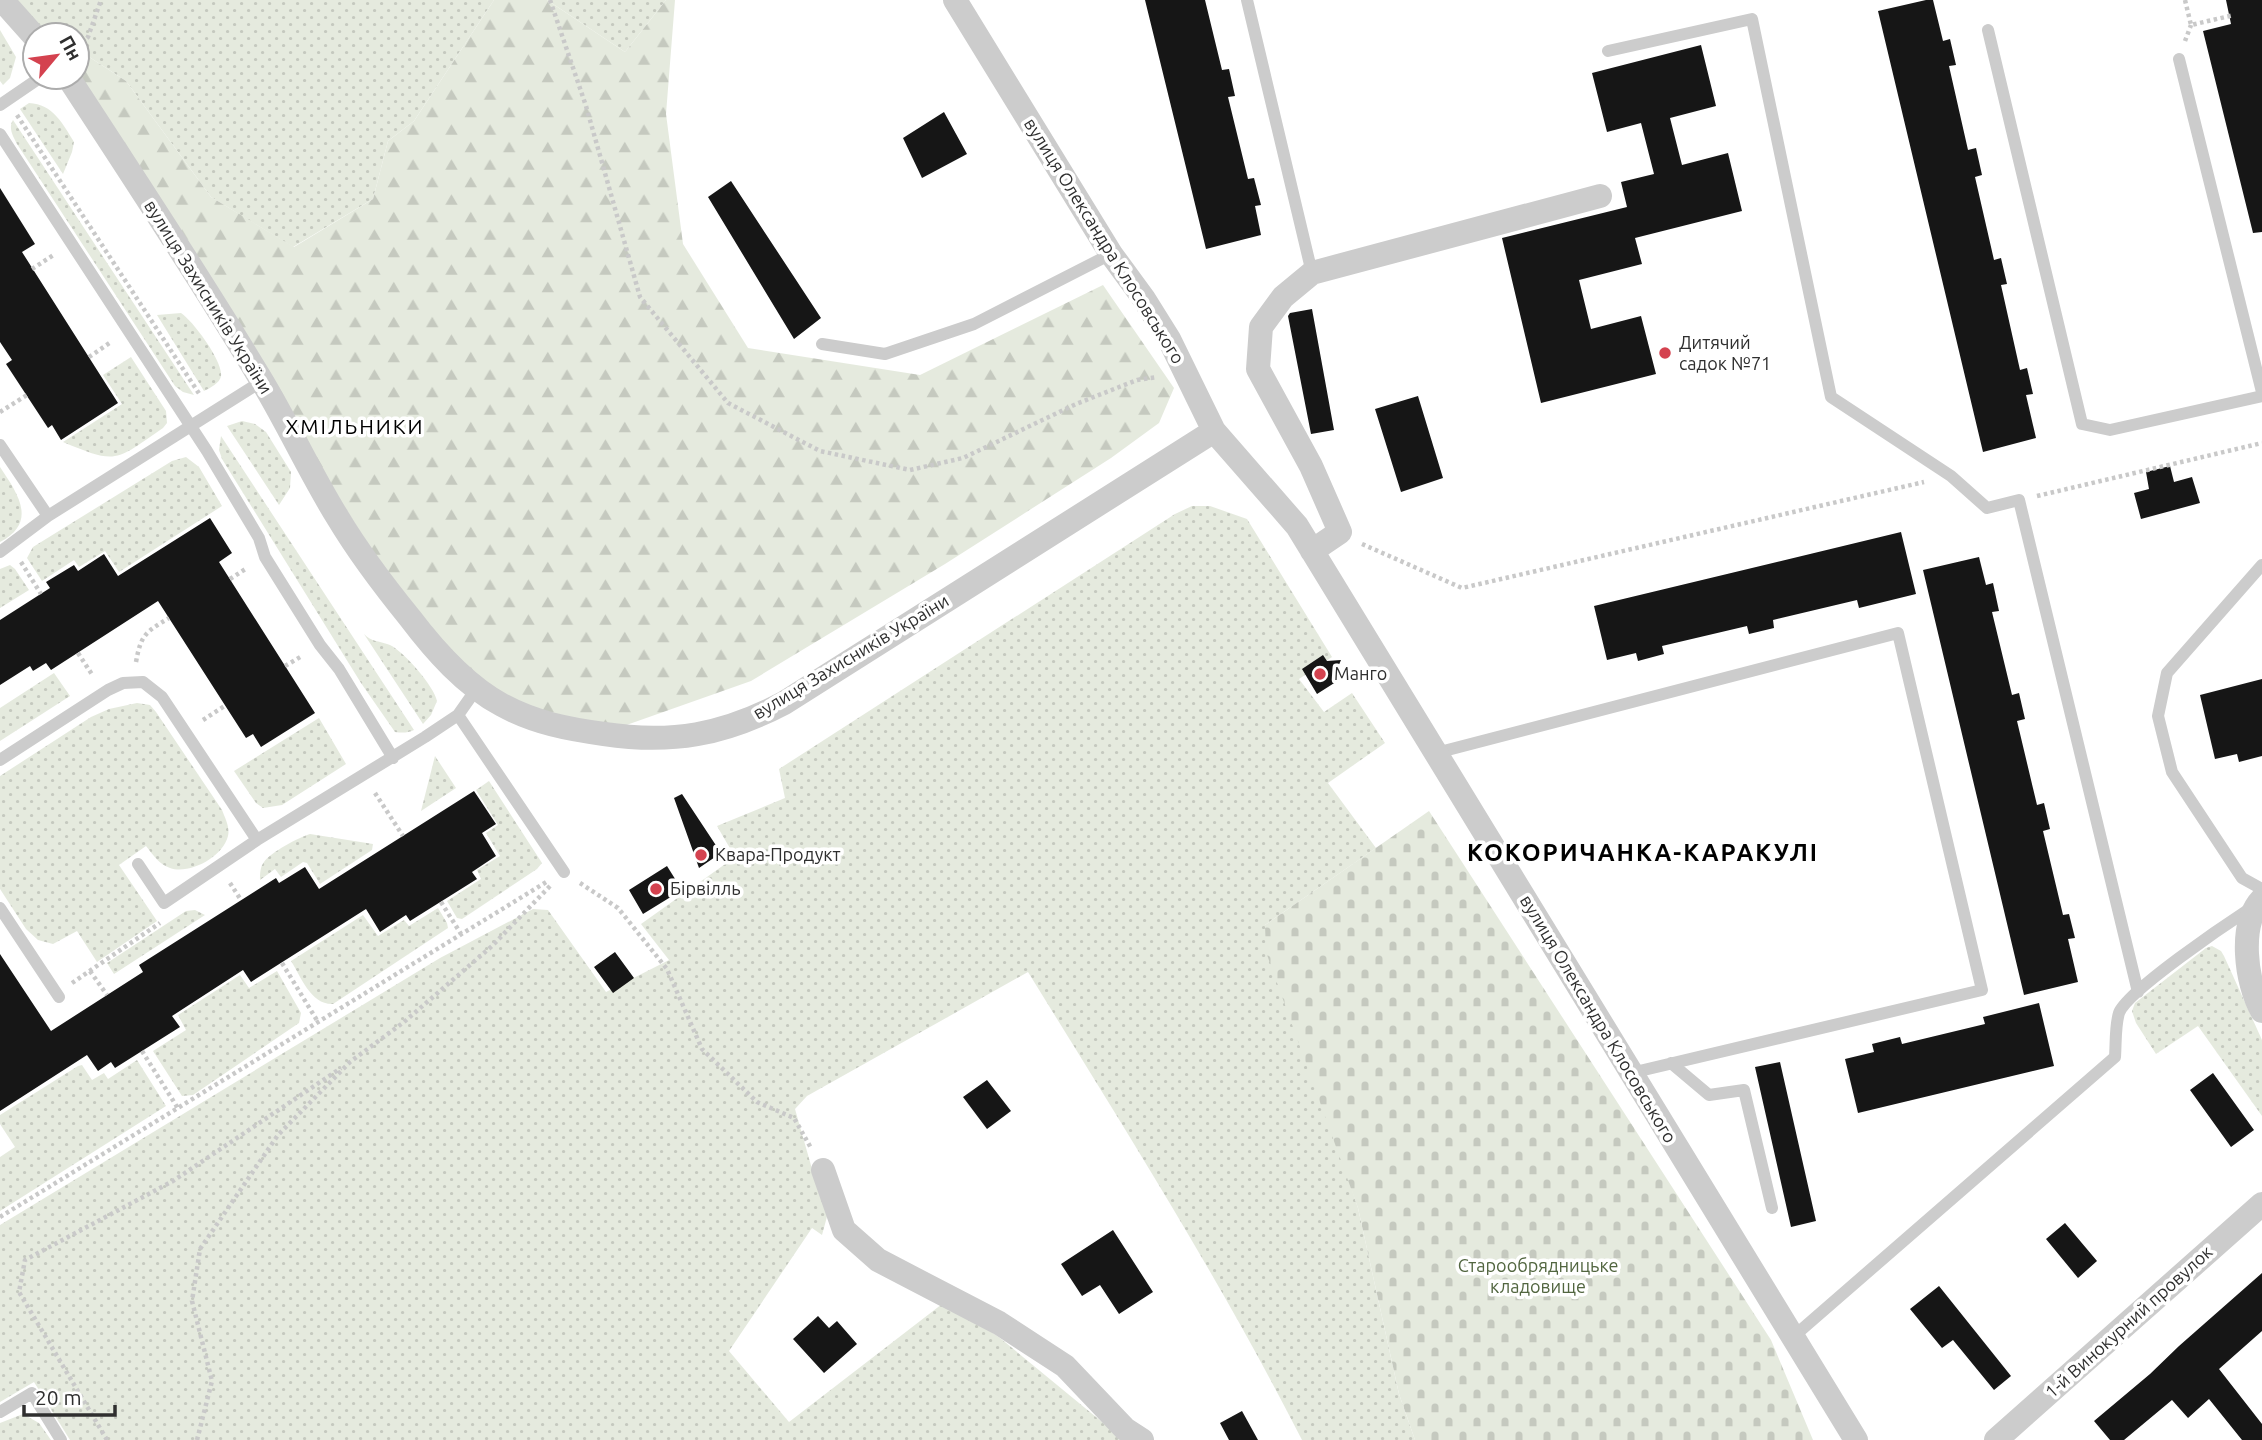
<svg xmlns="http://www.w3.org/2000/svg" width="2262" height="1440" font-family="Ubuntu,sans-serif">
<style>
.grass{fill:url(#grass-dots)}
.forest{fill:url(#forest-firs)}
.cemetery{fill:url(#cemetery-stones)}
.building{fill:#161616}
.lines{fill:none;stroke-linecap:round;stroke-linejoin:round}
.path{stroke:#c9c9c9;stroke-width:4.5;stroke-dasharray:3.5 3.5;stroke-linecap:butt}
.lane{stroke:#ccc;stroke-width:12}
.street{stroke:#ccc;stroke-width:24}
.poi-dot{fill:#d4424f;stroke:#fff;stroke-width:2.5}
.labels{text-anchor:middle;stroke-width:7;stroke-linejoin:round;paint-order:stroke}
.street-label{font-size:18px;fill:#2f2f2f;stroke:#fff}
.poi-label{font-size:18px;fill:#2f2f2f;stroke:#fff;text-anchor:start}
.park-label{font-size:18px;fill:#526640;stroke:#fff}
.quarter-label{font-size:21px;letter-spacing:2px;fill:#000;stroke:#fff}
.district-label{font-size:24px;font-weight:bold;letter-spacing:2px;fill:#000;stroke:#fff}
</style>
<defs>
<pattern id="grass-dots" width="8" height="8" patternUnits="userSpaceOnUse" patternTransform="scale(1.75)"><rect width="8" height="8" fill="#e5eade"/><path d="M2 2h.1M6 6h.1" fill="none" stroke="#c5c9bf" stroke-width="1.8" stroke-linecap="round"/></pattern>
<pattern id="forest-firs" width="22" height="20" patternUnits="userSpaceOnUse" patternTransform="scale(1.75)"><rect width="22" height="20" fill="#e5eade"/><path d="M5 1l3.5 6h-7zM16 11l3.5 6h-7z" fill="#c5c9bf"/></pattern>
<pattern id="cemetery-stones" width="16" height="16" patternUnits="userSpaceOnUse" patternTransform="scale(1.75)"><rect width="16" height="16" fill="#e5eade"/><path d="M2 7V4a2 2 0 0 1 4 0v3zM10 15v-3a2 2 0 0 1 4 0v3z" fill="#c5c9bf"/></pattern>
</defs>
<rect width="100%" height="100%" fill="#fff"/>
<!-- grass -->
<path class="grass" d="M2 0H494L414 121 388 141 373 199 293 247 211 197 126 81 77 49V35H55Z
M547 0H666L625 52Z
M0 30 16 57 10 78 3 85 0 81Z
M29 103C53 104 63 124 74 142L72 152 63 174 20 109Z
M13 120 194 395 183 392 175 386 17 144C13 136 8 128 13 120Z
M181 313C193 321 223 361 221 376 220 383 210 388 204 391L157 315Z
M131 357 166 411 167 423 163 428C115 461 118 465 63 442L122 404 103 375Z
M242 421 255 424 266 432 291 472 290 488 279 505 227 426Z
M221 436 414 730C408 733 402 733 395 732L361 683 222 459 219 450Z
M186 457 199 467 222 506 119 572 105 551 79 567 74 560 42 581 27 558 33 547 172 461Z
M0 467C18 494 38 522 0 542Z
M1192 506H1210L1247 519 1332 657 1299 679 1324 712 1352 693 1385 743 1328 783 1376 848 1265 925 1358 1208 1399 1394 1415 1440H1302C1220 1279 1123 1126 1028 972L807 1096 795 1109 814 1176 828 1213 822 1235 812 1228 729 1351 789 1422 946 1301 1000 1338 1124 1440H70L34 1382 0 1402V1225L440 958 533 909 548 910 606 992 669 960 641 924 735 857 717 826 785 798 779 769 1175 514Z
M10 565 15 569 29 590 0 608V569Z
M364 634C371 642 380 641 390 645 404 652 434 686 437 701L431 715 423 724Z
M54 673 70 696 0 741V708Z
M137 703 150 705 156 712 222 810C225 818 230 827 228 836 223 857 189 875 170 868 159 864 153 855 146 846L119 865 157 921 97 962 77 931 53 944 38 940 26 929 0 889V776L91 717 109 709Z
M319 718 346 764 282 805 263 808 256 803 234 771Z
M435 756 456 788 421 811Z
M489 781 542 863 537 869 462 919 457 918 447 901 481 879 477 870 500 856 486 833 498 825 476 790Z
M310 834 373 844 372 850 320 884 307 863 303 862 281 877 275 869 260 880C260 874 260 867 264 862 270 853 299 837 310 834Z
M438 908 447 923 448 928 333 1004C311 1005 301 977 291 961L363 915 378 936 404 920 409 926Z
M195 910 205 915 114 974 107 963 186 911Z
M2212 946 2221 951 2224 956 2262 1040V1116L2198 1026 2156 1054 2136 1023 2132 1011 2135 1003 2206 948Z
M277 971 301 1013 299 1023 193 1095 182 1096 153 1051 186 1030 178 1015 240 975 249 988Z
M137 1060 166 1106 0 1211V1157L15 1147 0 1124V1115L78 1066 82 1065 92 1080 104 1073 108 1079Z
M23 1414 39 1423 51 1440H0V1423Z"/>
<!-- forest -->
<path class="forest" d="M494 0H547L625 52 666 0H675L666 114 683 244 748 348 920 375 1103 285 1174 388 1159 423 1111 458 945 564 751 681 601 734 548 725 428 641 77 77V49L126 81 211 197 294 247 373 199 388 141 414 121Z"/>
<!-- cemetery -->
<path class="cemetery" d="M1429 811 1771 1340 1813 1440H1415L1399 1394 1358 1208 1266 952 1265 925Z"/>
<!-- building -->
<path class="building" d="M1145 0H1205L1222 70 1229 69 1235 96 1228 97 1248 179 1254 178 1261 205 1255 206 1261 235 1206 249Z
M1926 0H1933L1943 41 1950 39 1956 65 1949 66 1968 150 1976 148 1982 175 1975 177 1994 260 2001 258 2007 284 2001 285 2020 370 2027 368 2033 394 2026 395 2036 438 1983 452 1878 11Z
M2226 0H2262V232L2253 233 2203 31 2231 24Z
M1701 45 1716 106 1670 118 1682 165 1728 153 1742 211 1635 238 1642 264 1579 280 1591 329 1641 316 1656 374 1541 403 1502 238 1627 207 1621 182 1654 174 1641 123 1607 132 1592 73Z
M944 112 967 154 922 178 903 138Z
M731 181 821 318 794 339 708 197Z
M0 188 35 244 22 252 118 403 61 440 52 425 48 428 6 364 12 360 0 342Z
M1312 309 1334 430 1311 434 1288 316 1290 313Z
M1418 396 1443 478 1401 492 1375 409Z
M2170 466 2174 482 2192 477 2200 503 2141 519 2134 493 2149 489 2146 472Z
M210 518 232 553 219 562 315 713 261 747 253 734 246 738 158 601 51 670 46 663 33 671 30 666 0 685V620L50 588 46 582 74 565 78 571 104 554 118 576Z
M1901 532 1916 594 1859 608 1857 600 1773 620 1774 628 1749 634 1747 626 1662 646 1664 654 1638 661 1636 653 1607 660 1594 606Z
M1979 557 1986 585 1993 583 1999 611 1992 612 2012 695 2019 693 2025 719 2017 721 2037 805 2044 803 2050 829 2043 831 2063 915 2069 914 2075 938 2068 939 2078 982 2024 995 1923 570Z
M1323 655 1327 661 1341 660 1335 674 1339 680 1317 694 1302 669Z
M2262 679V756L2239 762 2237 754 2215 759 2200 695Z
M474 791 496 824 482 833 496 856 472 872 477 879 410 921 406 915 380 932 366 909 251 982 243 970 172 1016 180 1027 115 1068 111 1062 98 1071 87 1055 0 1111V954L51 1031 143 972 139 965 276 878 279 883 305 867 319 889Z
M682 794 721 853 699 868 674 798Z
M667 866 682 890 643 914 629 890Z
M615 952 634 978 613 993 594 967Z
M2039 1003 2054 1066 1858 1113 1845 1059 1874 1052 1872 1044 1900 1037 1902 1044 1985 1024 1983 1017Z
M1780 1062 1816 1221 1791 1227 1755 1067Z
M2213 1073 2254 1130 2231 1147 2190 1090Z
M987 1080 1011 1111 987 1129 963 1097Z
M2065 1223 2097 1261 2078 1278 2046 1239Z
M1113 1230 1153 1292 1119 1314 1100 1285 1082 1296 1061 1264Z
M2262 1273V1331L2219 1369 2262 1424V1440H2242L2209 1399 2188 1418 2172 1400 2124 1440H2110L2094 1421 2150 1374 2179 1346Z
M1939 1286 2011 1376 1994 1390 1953 1340 1942 1348 1910 1309Z
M818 1316 829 1328 837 1321 857 1344 824 1373 793 1339Z
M1242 1411 1258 1440H1229L1220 1423Z"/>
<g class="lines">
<!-- path -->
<path class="path" d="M550 0 586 106 640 297 728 403 820 451 910 470 963 458 1076 404 1137 380 1157 377
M2185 0 2191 25 2234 15
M2185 41 2191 25
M77 48 88 37 101 0
M17 115 200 395
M32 269 55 254
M89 357 111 342
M0 412 27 395
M2037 496 2262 443
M1362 544 1462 588 1924 482
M21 562 41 594
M230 579 247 568
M78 653 93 676
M136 662C141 634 146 632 169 618
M285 666 302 656
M203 720 226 705
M375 793 403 836
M230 883 241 900
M580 883 618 908 667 969 702 1049 757 1102 794 1118 811 1148
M441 902 461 934
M282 963 318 1022
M90 971 107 995
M72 983 160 923
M142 1051 179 1110
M0 1217 548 881
M107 1440 19 1292 25 1260 173 1181 341 1068
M197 1440 212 1381 192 1301 200 1249 278 1135 350 1062 404 1022 492 946 551 885"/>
<!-- lane -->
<path class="lane" d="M1247 0 1312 273
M1988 30 2082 424 2110 430 2262 396
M1608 51 1752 19 1831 397 1951 476 1987 508 2019 500 2138 992
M2179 59 2262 392
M0 105 41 77
M0 134 207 451 259 538 265 557 320 645 339 669 393 758
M822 344 885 354 974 324 1111 254
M0 445 48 516
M0 552 48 516 262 381
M2262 565 2167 673 2158 716 2172 772 2242 878 2262 889
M458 715 564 872
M1436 753 1898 633 1982 990 1631 1073
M0 760 108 690 123 683 143 682 162 697 257 840 425 737 458 715 477 688
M138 864 164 903 257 840
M0 908 59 997
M1671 1063 1709 1095 1744 1090 1772 1208
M1793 1337 2115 1057C2116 1043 2115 1026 2119 1013 2127 991 2228 923 2251 908
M0 1412 32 1393 61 1440"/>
<!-- street -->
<path class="street" d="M2 0 35 37
M955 0 1111 254 1144 299 1169 339 1214 431 1297 526 1856 1440
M68 77C133 177 199 276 260 378 288 424 310 473 338 518 359 553 384 586 410 618 435 651 465 685 502 705 535 723 568 729 604 734 672 744 723 735 784 703L1214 431
M1312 551 1340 532 1311 466 1258 369 1261 327 1283 297 1312 273 1600 196
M2262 899C2238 924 2246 983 2262 1011
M823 1170 844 1230 878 1260 999 1323 1065 1366 1125 1429 1142 1440
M1996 1440 2262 1204"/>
</g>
<!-- markers -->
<g class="poi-dot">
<circle cx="1665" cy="353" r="7"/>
<circle cx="1320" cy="674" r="7"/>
<circle cx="701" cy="855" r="7"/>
<circle cx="656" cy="889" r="7"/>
</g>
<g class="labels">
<!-- street labels -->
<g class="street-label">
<text transform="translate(1104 241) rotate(58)" y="6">вулиця Олександра Клосовського</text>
<text transform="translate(208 297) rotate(58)" y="6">вулиця Захисників України</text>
<text transform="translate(851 657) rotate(-31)" y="6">вулиця Захисників України</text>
<text transform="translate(1598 1019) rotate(59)" y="6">вулиця Олександра Клосовського</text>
<text transform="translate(2129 1322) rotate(-42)" y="6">1-й Винокурний провулок</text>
</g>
<!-- poi labels -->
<g class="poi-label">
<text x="1679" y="349">Дитячий<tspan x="1679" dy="21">садок №71</tspan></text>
<text x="1334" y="680">Манго</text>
<text x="715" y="861">Квара-Продукт</text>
<text x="670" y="895">Бірвілль</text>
</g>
<!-- park labels -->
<g class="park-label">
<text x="1538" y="1272">Старообрядницьке<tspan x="1538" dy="21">кладовище</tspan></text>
</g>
<!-- quarter labels -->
<g class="quarter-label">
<text x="355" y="434">ХМІЛЬНИКИ</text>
</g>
<!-- district labels -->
<g class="district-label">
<text x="1643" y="861">КОКОРИЧАНКА-КАРАКУЛІ</text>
</g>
</g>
<!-- north arrow -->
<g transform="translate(56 56) rotate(61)"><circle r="33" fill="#ffffff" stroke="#acacac" stroke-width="2"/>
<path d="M0-5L12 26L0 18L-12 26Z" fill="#d4424f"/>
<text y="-10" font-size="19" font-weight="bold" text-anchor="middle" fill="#2f2f2f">Пн</text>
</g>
<!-- scale -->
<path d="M24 1405v10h91v-10" fill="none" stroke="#2f2f2f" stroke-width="3.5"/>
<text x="35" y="1405" font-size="21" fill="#2f2f2f" stroke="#ffffff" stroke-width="5" paint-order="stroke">20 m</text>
</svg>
